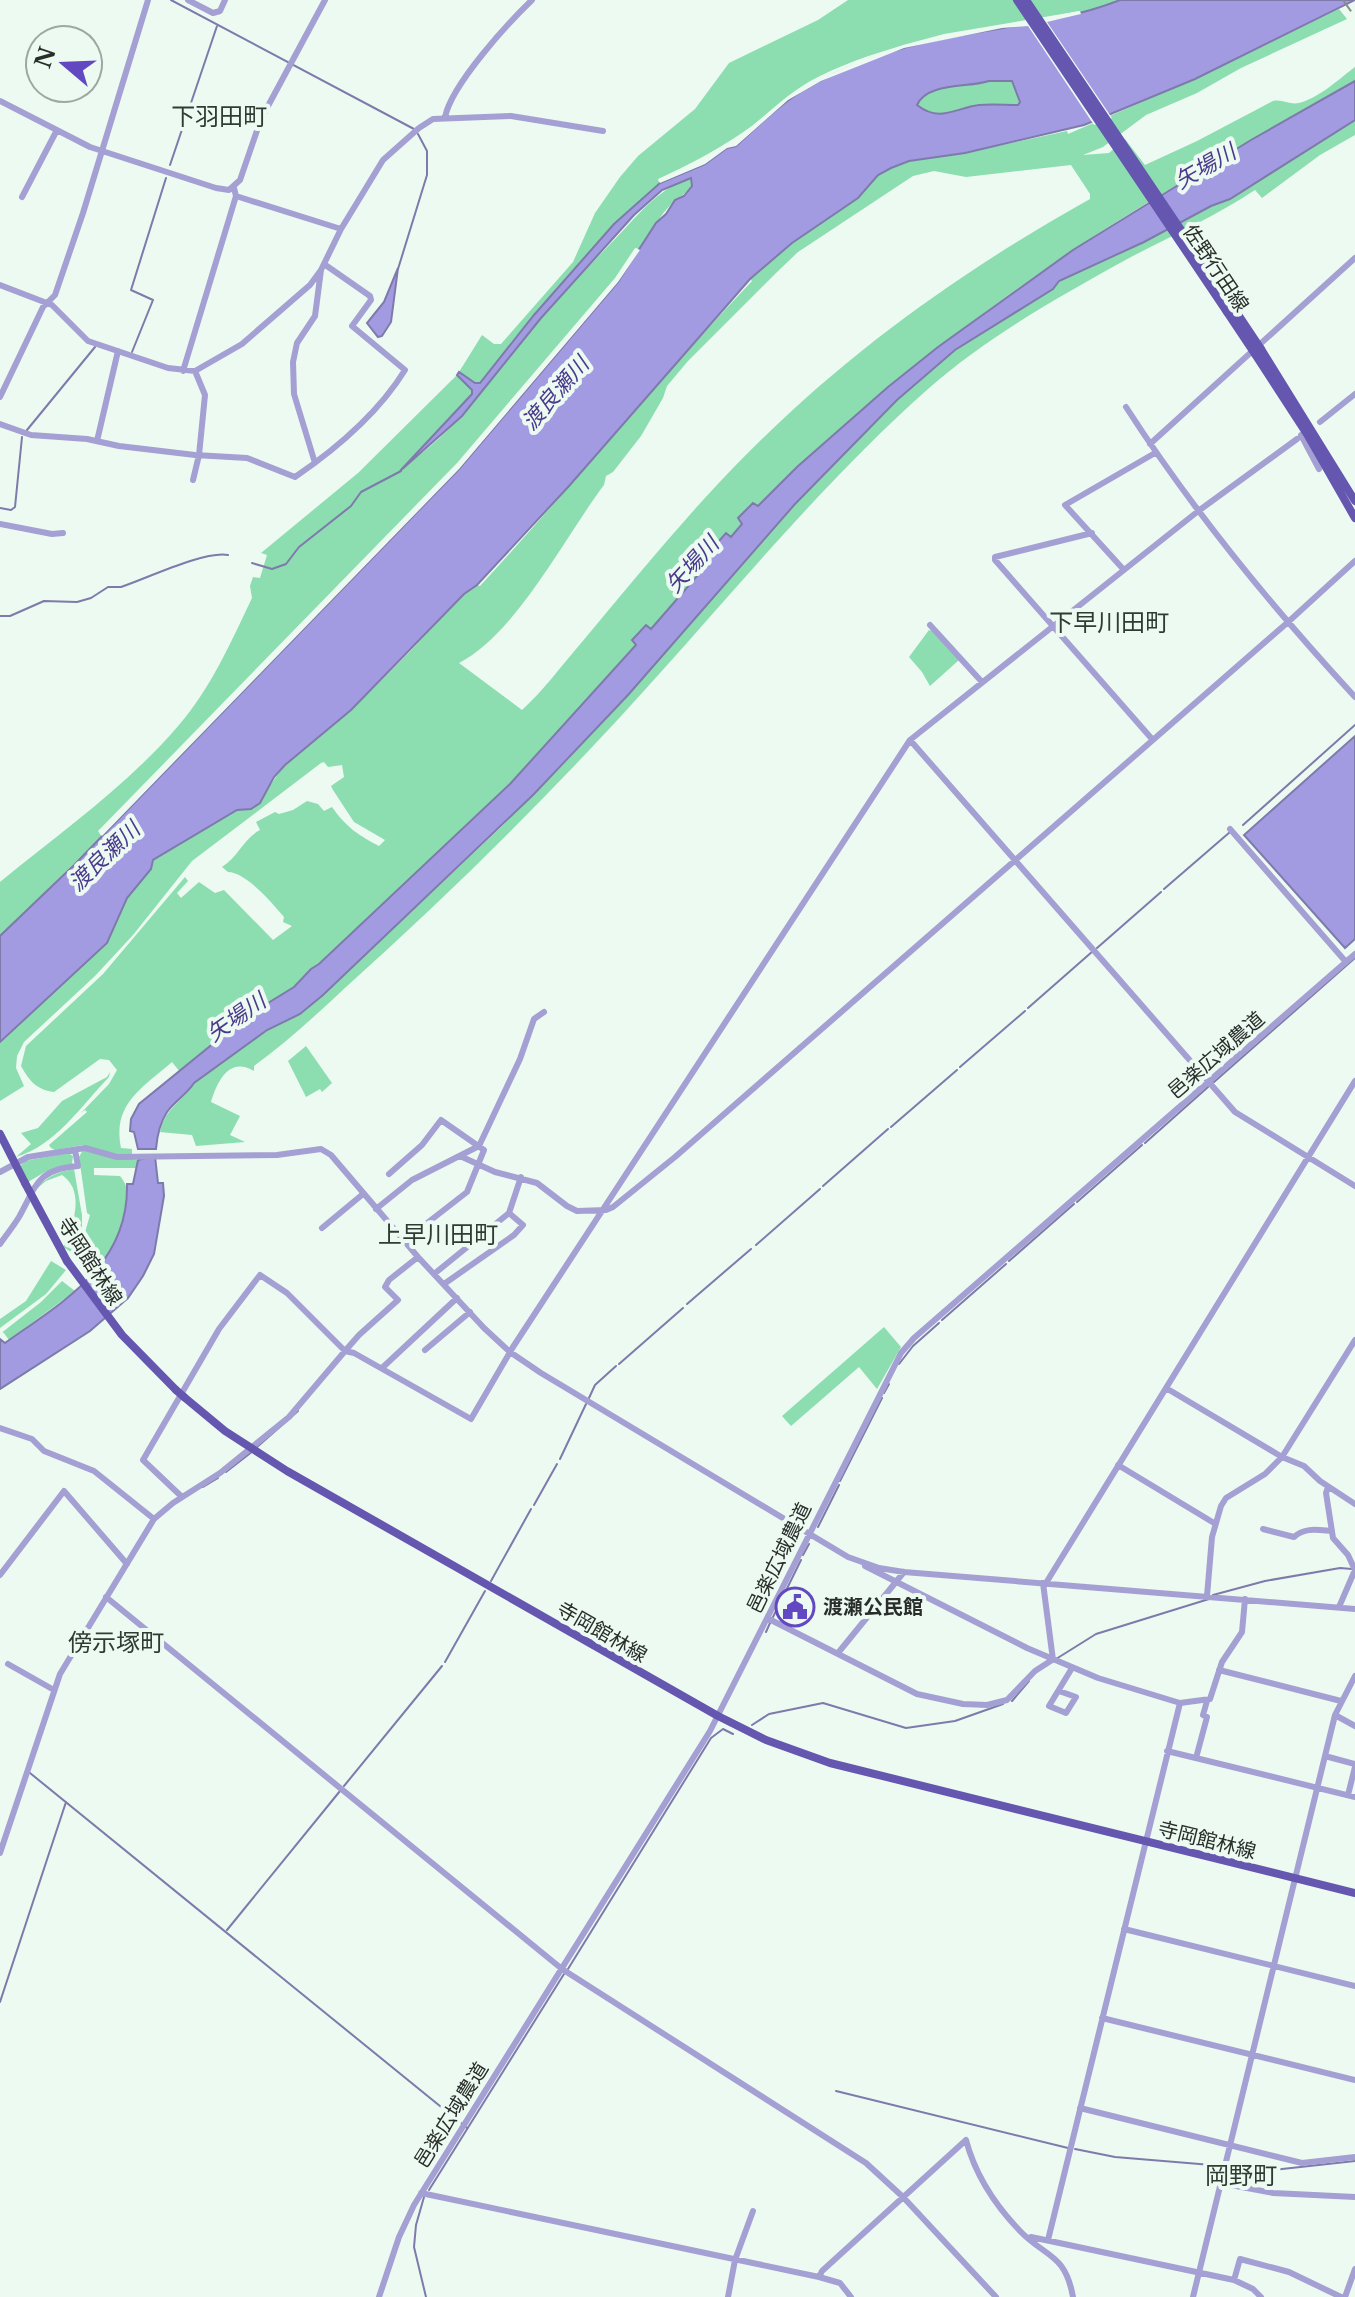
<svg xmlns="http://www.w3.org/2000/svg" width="1355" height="2297" font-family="'Libre Baskerville','Noto Sans JP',serif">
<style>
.green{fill:#8cddb0;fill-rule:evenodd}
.water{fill:#a29be2;stroke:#7e7aab;stroke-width:2;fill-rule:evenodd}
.pier{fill:#ecfaf1}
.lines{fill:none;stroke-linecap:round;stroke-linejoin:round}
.stream{stroke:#7e7aab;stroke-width:2}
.minor{stroke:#a4a0d3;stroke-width:6}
.major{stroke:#6556b0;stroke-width:8}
.rail{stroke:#858e88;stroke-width:2;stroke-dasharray:14 14;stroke-linecap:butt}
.major-bridge{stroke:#6556b0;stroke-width:8}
.labels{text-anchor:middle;stroke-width:8;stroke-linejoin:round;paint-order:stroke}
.street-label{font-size:20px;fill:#292e2b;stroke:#ecfaf1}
.poi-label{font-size:20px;font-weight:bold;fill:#292e2b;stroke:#ecfaf1;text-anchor:start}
.water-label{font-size:22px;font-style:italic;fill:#4a3a8d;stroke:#ecfaf1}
.quarter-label{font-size:24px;fill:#303b34;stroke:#ecfaf1}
</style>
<rect width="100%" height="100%" fill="#ecfaf1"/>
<!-- green -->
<path class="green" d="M848 0H1120L1081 14 1079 11C988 30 904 35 818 77 784 94 768 116 739 135 713 152 687 166 658 179L660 183C593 243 535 311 480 383H475L459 372 482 335 494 344H501L573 262 595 213 620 177 638 156 695 109 729 63 818 20Z
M1339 9 1347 19 1241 68 1197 93 1146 115 1103 147 1083 155 1109 153 1125 139 1145 165 1197 141 1273 101C1282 99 1290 105 1299 103 1319 98 1339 79 1355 67V81C1261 137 1164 189 1073 250 961 326 853 410 758 507L753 503 743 524 730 537 726 533 701 561 705 567 651 629 633 640 637 645C595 692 554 739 510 784 448 846 383 905 319 964L311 969 294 987 247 1016 180 1072 172 1062C142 1088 112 1104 121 1148L132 1149V1156L108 1153 83 1145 55 1150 51 1148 49 1145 87 1112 85 1110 81 1113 109 1084 117 1070 109 1060 100 1059 54 1092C37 1090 29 1081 21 1066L26 1046 103 974 185 877 188 881 177 893 181 898 199 882 215 893 224 890 273 940 292 926 283 922 284 917C272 903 246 872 228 872L222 867C239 856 243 839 260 830L256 822 275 812 279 814 293 810 307 801 318 804 324 811 332 807C345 826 359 836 379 846L385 840 354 822 333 790 331 786 344 777 342 765 328 767 324 762 321 763 192 861 133 935 95 976 24 1042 17 1056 16 1068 24 1086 0 1101V1042L107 943 127 898 151 869 153 860 237 810C261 811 270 780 285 766 306 746 330 729 351 709 391 673 427 633 464 594L477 585 480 586C572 486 658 380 752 281L750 279 792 243 858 198 878 175 891 168 909 161 965 153 1067 131 1068 134 1195 79ZM1071 165 1090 194V199C942 282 818 374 704 499 662 545 622 594 582 642 562 665 544 690 522 710L459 663C516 634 564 538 604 485L606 476 613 472 641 436 663 398 667 386 688 361 776 273 798 252 913 176 934 171 966 177Z
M989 81H1012L1020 102 1018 105C1005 105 991 104 979 105 955 108 940 123 917 105 928 80 968 88 989 81Z
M1355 120V135L1320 155 1262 198 1255 190C1216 216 1173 235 1131 257 1062 295 988 336 928 389 831 475 747 576 660 673 561 784 456 888 346 987 316 1015 287 1042 254 1066V1071C229 1056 217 1082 211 1102L240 1116 230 1135 245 1142 196 1146 192 1135 160 1132C166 1107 181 1103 194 1083L267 1030 291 1019 323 995 500 828 559 769 628 695 795 504 897 400 955 350 1053 289 1059 281 1144 242 1211 206 1230 199Z
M691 177 692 186C687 192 683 195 676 200 663 210 649 234 640 250L635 248 615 278 457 463 98 831 102 836 0 936V882C61 832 128 785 179 725 211 688 231 642 252 598L250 586 253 577 260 578 267 555 261 553 358 473 457 375 472 390V394L410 462C463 425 499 367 541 318 565 290 591 264 616 238 641 212 657 190 691 177Z
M929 630 934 631 959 660 930 686 922 672 909 657Z
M306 1046 332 1083 322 1092 320 1089 306 1097 288 1061Z
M110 1072 109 1077C82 1105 55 1146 16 1157L31 1144 21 1133 38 1128 62 1101 107 1077Z
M83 1150 138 1160 136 1168H94V1175L120 1176C143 1203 113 1250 94 1273L77 1260 90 1215 87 1213 79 1157Z
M68 1153 73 1156 72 1164 45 1172 28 1182 20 1166 25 1161Z
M74 1169 82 1215V1237L76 1255 63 1247C73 1227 86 1191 62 1175L46 1181 33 1192C45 1177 57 1172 74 1169Z
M51 1261 66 1270 46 1294 0 1328V1319L26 1301Z
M62 1281 75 1291 9 1340 3 1332 0 1334 41 1302Z
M884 1327 901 1347 877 1389 859 1367 791 1426 782 1416Z"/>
<!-- water -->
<path class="water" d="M1120 0H1355L1195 79 1084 125 965 153 909 161 891 168 878 175 858 198 792 243 750 279 569 486 477 585 464 594 351 710 285 765 274 777 260 803 251 809 237 810 153 860 151 869 127 898 107 943 0 1042V936L74 865 459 469 618 282 656 223 666 214 675 200 684 196 692 186 691 178 662 190 634 215 541 318 462 416 400 471 472 394V390L457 375 459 372 475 383H480L534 315 614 224 660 183 705 164 727 148 736 146C757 127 778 106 802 91 845 65 898 47 946 38 1006 26 1064 22 1120 0ZM989 81H1012L1020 102 1018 105C1005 105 991 104 979 105 955 108 940 123 917 105 927 82 969 88 989 81Z
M1355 81V120L1230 199 1211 206 1144 242 1059 281 1053 289 955 350 897 400 795 504 628 695 534 794 323 995 300 1014 267 1030 194 1083C187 1094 175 1101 167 1112 160 1123 157 1136 156 1149H138L134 1132 130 1131 131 1119 139 1104 247 1016 294 987 311 969 319 964 510 784 636 645 632 640 646 625 651 629 705 567 701 561 726 533 731 537 742 524 738 518 753 503 758 506 797 467 888 387 938 347 1073 250 1251 140Z
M398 268 391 322 382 336 378 337 367 323 384 302Z
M1355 736V939L1345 948 1244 835Z
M155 1156 158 1183H163L164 1196 154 1254 143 1276 128 1298 90 1331 0 1389V1339L5 1343C64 1301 129 1265 127 1184H133L138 1160Z"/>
<!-- pier -->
<path class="pier" d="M1080 11 1081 14 1047 22 1112 118 1094 125 1028 26 1002 28 904 48 821 81 788 100 736 146 727 148 705 164 660 183 658 180 703 160 725 144 734 142 800 88 866 58 903 45 944 34Z
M636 248 640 250 618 282 459 469 102 836 99 833 456 466 615 280Z"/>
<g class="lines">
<!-- stream -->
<path class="stream" d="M171 0 414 129
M170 165 217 26
M398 269 427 175V151L418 134
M132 352 153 300 131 290 166 178
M27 430 95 347
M0 508 11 510 15 507 22 437
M252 563 272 569 286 564 299 547 351 506 361 492 401 471
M0 616H10L44 601 77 602 91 598 108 587H121C148 578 203 551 228 555
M1243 825 1355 725
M1164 889 1230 832
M1097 948 1161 892
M1028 1008 1093 951
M960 1067 1025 1011
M1214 1082 1355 958
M891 1127 957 1070
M1145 1143 1208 1087
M823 1186 888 1129
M1077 1202 1142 1145
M756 1245 820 1189
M1009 1261 1074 1204
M687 1304 751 1249
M942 1320 1006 1264
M619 1364 683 1308
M899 1364 913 1346 939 1323
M884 1393 889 1384
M589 1398 595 1385 616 1366
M257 1447 298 1411
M560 1459 586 1404
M226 1472 253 1451
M840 1481 882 1398
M203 1487 218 1478
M534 1505 557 1464
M818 1527 839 1485
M803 1555 809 1544
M491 1581 531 1509
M1213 1595 1265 1581 1340 1568 1352 1569
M773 1617 801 1560
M766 1632 770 1623
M1056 1659 1096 1634 1209 1599
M445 1662 485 1591
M1012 1701 1029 1681
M752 1725 769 1714 823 1703 906 1728 955 1721 1003 1704
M30 1773 467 2128
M344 1786 442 1666
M227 1930 340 1791
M568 1969 711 1738 723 1729 733 1734
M0 2002 66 1802
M836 2091 1068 2148
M1075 2149 1115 2157 1273 2170 1355 2161
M429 2190 564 1974
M424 2197 416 2225 414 2247 426 2297"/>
<!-- minor -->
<path class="minor" d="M188 0 213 13 220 11 225 0
M0 101 90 147 216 188 229 190 240 180 261 119 325 0
M445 117C452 84 508 23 532 0
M236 196 341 229
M22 197 57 130
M0 285 52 305 88 341 168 368 195 371 242 344 310 285 321 270 341 229 383 160 419 128 433 119 511 116 603 131
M183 371 236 196 234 188
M0 397 43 307 55 295 83 213 148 0
M1126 407C1193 511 1271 606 1355 697
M1320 422 1355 394
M0 424 31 435 87 439 119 446 195 455 247 458 295 477C336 449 379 412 405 370L352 326 371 300 370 296 324 264
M1307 434 1301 435 1319 469
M97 441 118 351
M1150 444 1355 258
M315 463 294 394 293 362 297 343 315 316 321 270
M193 480 199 455 205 395 195 371
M0 524 52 534 63 533
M1092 533 995 557V560L1152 739
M1124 570 1065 505 1155 453
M930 625 982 682
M910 740 1235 1112 1355 1186
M1230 829 1346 962
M460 1156 495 1172 537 1183 567 1206 577 1211 606 1210 613 1207 675 1157 1287 623 1355 561
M0 1172 28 1157 85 1148 117 1157 277 1155 321 1149 331 1155 418 1257 484 1328 510 1352 541 1373 848 1557 879 1568 904 1572 1355 1609
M389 1174 422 1145 441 1120 484 1150 467 1192 404 1241
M376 1209 412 1180 479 1146 520 1059 534 1019 544 1012
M322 1228 363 1194
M0 1244C6 1235 13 1227 19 1217 36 1187 36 1169 78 1166L75 1150
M434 1274 509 1213 521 1177
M444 1284 514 1235 523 1225 509 1213
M425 1350 470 1312
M382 1368 457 1298
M1166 1388 1282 1457 1304 1466 1320 1481 1355 1504
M0 1428 32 1439 44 1451 94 1471 154 1519
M1118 1465 1214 1523
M1328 1487 1326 1493 1333 1538 1348 1555 1355 1570 1339 1607
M182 1497 143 1460 219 1329 260 1275 287 1293 345 1351 359 1335 398 1300 385 1287 389 1280 418 1257
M1263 1529 1294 1537C1305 1527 1318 1530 1332 1531
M865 1566 1027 1648 1098 1678 1180 1703 1210 1699 1222 1662 1242 1632 1245 1599
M0 1575 64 1491 127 1564
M1043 1583 1053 1660
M1046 1583 1355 1081
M1207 1596 1212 1537 1221 1506 1226 1498 1265 1474 1282 1457 1355 1340
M106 1597 562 1969 866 2163 903 2197 996 2297
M767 1618 917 1694 963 1704 987 1705 1007 1700 1035 1671 1052 1660
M838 1653 904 1572
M8 1664 54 1690
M1219 1670 1341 1701
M1059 1691 1076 1697 1066 1713 1049 1706 1072 1668
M1335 1715 1355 1726
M1167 1751 1355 1797
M1325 1756 1355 1764
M1196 1758 1207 1717 1203 1715 1207 1701
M1348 1795 1355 1767
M0 1853 60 1674 154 1519 173 1503 220 1473 289 1417 345 1351 354 1353 471 1419 513 1347 910 740 1197 512 1297 439
M1124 1929 1355 1986
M1102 2018 1355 2080
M1080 2108 1302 2163 1355 2157
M1220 2183 1273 2193 1355 2197
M421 2193 819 2277 840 2283 851 2297
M1031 2237 1234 2280 1253 2289 1261 2297
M1048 2240 1180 1703
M819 2277 822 2271 966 2140C975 2174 995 2205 1020 2231 1046 2258 1065 2253 1073 2297
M1234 2280 1240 2259 1289 2272 1341 2297
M379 2297 399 2237 414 2205 710 1731 901 1353 914 1338 1355 954
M728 2297 735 2260 753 2211
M1193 2297 1335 1715 1355 1676
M1345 2297 1355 2269"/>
<!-- major -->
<path class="major" d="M1017 0 1227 312
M1026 0 1233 307
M1261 349 1355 501
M1255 354 1307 434 1355 518
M0 1134 25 1183
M67 1261 122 1335 176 1390
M184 1397 225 1431 287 1471 718 1716 766 1740 830 1763 1355 1893"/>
<!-- rail -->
<path class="rail" d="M1343 0 1355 17"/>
<!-- major-bridge -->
<path class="major-bridge" d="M1233 307 1261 349
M1227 312 1255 354
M25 1183 67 1261
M176 1390 184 1397"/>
</g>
<!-- icons -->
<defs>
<symbol id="civic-ring" viewBox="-11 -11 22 22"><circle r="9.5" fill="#ecfaf1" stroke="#6248c1" stroke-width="1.5"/><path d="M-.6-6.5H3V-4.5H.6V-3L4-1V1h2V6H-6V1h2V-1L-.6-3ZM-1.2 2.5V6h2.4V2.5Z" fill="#6248c1"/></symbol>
</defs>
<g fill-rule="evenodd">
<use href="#civic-ring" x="773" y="1585" width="44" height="44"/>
</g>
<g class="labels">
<!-- street labels -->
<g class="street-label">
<text transform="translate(1216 268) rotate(56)" y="7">佐野行田線</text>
<text transform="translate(1216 1055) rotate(-41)" y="7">邑楽広域農道</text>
<text transform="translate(90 1261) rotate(57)" y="7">寺岡館林線</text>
<text transform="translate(779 1558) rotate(-64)" y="7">邑楽広域農道</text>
<text transform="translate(602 1632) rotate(30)" y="7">寺岡館林線</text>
<text transform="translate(1207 1840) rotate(14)" y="7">寺岡館林線</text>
<text transform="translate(451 2115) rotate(-58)" y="7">邑楽広域農道</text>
</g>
<!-- poi labels -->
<g class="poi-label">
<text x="823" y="1614">渡瀬公民館</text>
</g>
<!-- water labels -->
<g class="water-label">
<text transform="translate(1205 166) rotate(-30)" y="8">矢場川</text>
<text transform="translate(555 393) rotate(-49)" y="8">渡良瀬川</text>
<text transform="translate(692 564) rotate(-48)" y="8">矢場川</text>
<text transform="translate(104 856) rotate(-44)" y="8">渡良瀬川</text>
<text transform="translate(236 1017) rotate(-35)" y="8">矢場川</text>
</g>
<!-- quarter labels -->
<g class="quarter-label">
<text x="219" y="125">下羽田町</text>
<text x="1109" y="631">下早川田町</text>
<text x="438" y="1243">上早川田町</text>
<text x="116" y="1651">傍示塚町</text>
<text x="1241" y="2184">岡野町</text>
</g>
</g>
<!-- north arrow -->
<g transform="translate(64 64) rotate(289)"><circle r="38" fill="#ecfaf1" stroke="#9ea8a2" stroke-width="2"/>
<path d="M0-6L14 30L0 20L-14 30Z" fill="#6248c1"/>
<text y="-12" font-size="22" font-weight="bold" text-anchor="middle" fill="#292e2b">N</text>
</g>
</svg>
